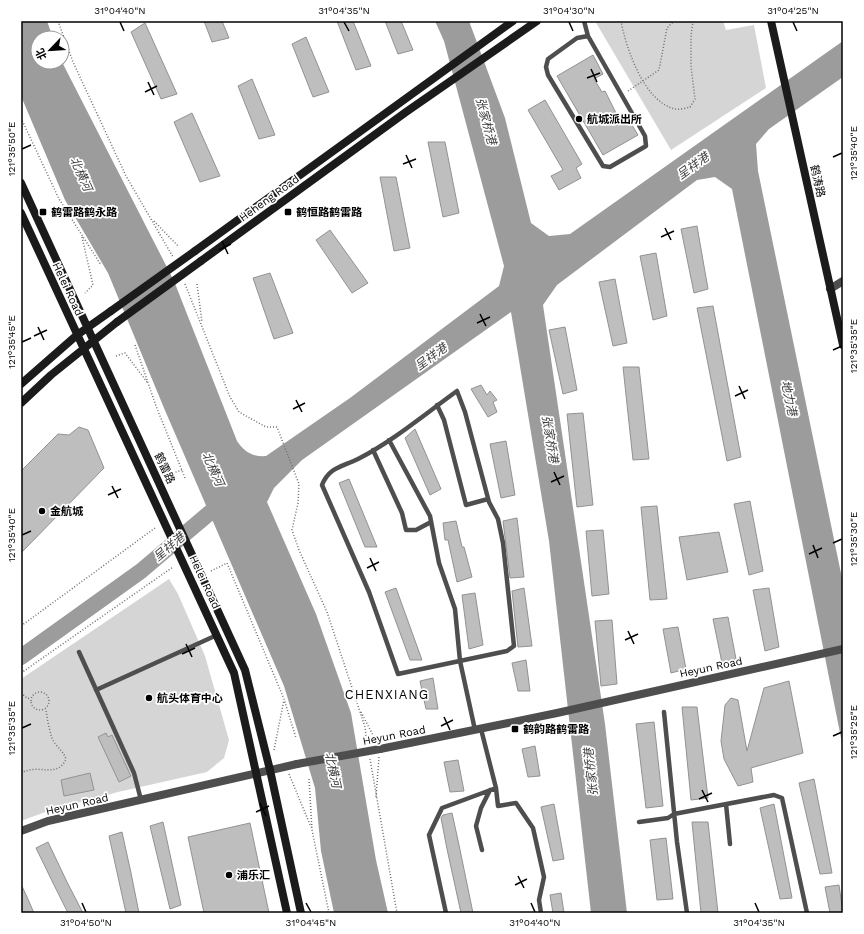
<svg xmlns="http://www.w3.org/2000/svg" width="864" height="934" font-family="'Work Sans','Noto Sans SC',sans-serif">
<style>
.green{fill:#d5d5d5}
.water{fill:#9c9c9c}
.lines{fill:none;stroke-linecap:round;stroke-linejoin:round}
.river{stroke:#9c9c9c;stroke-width:16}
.building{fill:#bebebe;stroke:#929292}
.path{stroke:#707070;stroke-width:1.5;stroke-dasharray:1 2;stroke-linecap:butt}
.lane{stroke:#4e4e4e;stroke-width:4.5}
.street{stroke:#4e4e4e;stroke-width:8}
.secondary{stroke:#1b1b1b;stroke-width:8}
.street-bridge{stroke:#4e4e4e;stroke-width:8}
.secondary-bridge{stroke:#1b1b1b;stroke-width:8}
.ticks{fill:none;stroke:#000;stroke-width:1.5}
.poi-dot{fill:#000;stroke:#fff;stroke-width:1.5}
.labels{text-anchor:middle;stroke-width:3.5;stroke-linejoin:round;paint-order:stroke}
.poi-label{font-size:11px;font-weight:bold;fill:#000;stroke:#fff;text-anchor:start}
.street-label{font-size:11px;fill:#000;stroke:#fff}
.water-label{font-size:12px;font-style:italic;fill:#3d3d3d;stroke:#fff}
.quarter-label{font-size:13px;letter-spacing:1px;fill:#000;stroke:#fff}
.neatline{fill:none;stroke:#000;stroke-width:1.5}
.ticks-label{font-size:10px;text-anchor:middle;fill:#000}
</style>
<rect width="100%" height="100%" fill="#fff"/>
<!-- green -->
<path class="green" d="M595 21H723L726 30 754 25 766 88 671 150Z
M169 579 178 594 205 656 229 740 224 758 207 772 118 792 48 811 21 821V679Z"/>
<!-- water -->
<path class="water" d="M21 21H47L53 38H38V62H62L174 281 237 441C244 452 253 457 266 456L350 398 499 286 504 266 444 41 435 21H469L505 118 531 223 549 236 570 234 843 41V77L769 129 756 144 758 171 843 583V748L732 189 715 177 697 180 557 285 543 305 605 724 627 913H591L549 541 511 312 302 460 274 488 267 502 316 614 351 713 376 860 388 913H334L321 851 315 788 284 686 164 408 108 273 65 200 21 96Z"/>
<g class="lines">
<!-- river -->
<path class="river" d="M21 657 141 571 226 499"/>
</g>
<!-- building -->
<path class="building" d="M204 21H222L229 38 212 42Z
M337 21H353L371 66 356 70Z
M385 21H401L413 50 398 54Z
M145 23 177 94 161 99 131 32Z
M306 37 329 92 313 97 292 44Z
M593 55 603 74 594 79 602 92 605 91 620 121 627 117 638 135 603 155 557 76Z
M252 79 275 135 259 139 238 86Z
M545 100 582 164 576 168 581 178 559 190 551 176 563 170 528 110Z
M192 113 220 176 200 182 174 122Z
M428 142H445L459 213 443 217Z
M380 177H396L410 248 394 251Z
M697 226 708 289 694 293 681 229Z
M330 230 368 283 352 293 316 240Z
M656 253 667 316 653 320 640 256Z
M270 273 293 333 274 339 253 278Z
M615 279 627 343 613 346 599 282Z
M713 306 741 457 727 461 697 308Z
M565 327 577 390 563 394 549 330Z
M623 367H639L649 459 633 460Z
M481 385 487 395 490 391 497 400 493 402 497 412 488 417 471 389Z
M583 413 593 505 577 507 567 414Z
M79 427 88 430 104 468 21 553V471L58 434 69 435Z
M415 429 441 489 430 495 405 438Z
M506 441 515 495 501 498 490 444Z
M349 479 377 547H365L339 483Z
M750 501 763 571 749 575 734 504Z
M657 506 667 599 650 600 641 507Z
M517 518 524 577 510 578 503 521Z
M456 521 462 547H464L472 577 457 582 448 540H445L443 523Z
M603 530 609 594 592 596 586 531Z
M719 532 728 572 687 580 679 537Z
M396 588 422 660H410L385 592Z
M524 588 532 646 518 647 512 591Z
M769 588 779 647 765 651 753 590Z
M475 593 483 645 469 649 462 595Z
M728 617 736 659 722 663 713 619Z
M612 620 617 684 601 686 595 621Z
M678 627 686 669 671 673 663 629Z
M526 660 530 691H518L512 663Z
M433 678 438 709H426L420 681Z
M789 681 803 753 751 768 753 782 738 786 724 759 721 741 725 705 731 698 738 700 747 751 764 688Z
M682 707H697L708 798 691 800Z
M654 722 663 806 646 808 636 724Z
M106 733 108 737 112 735 130 774 131 776 119 782 98 737Z
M535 746 540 776 528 777 522 749Z
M458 760 464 791 450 792 444 762Z
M90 773 94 790 64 796 61 780Z
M814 779 832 873 820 874 799 783Z
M554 804 564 859 553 861 541 807Z
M774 804 792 898 780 899 760 808Z
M452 813 459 845 473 913H461L447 849 441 818 443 815Z
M163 822 181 905 170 909 150 826Z
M692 822H708L718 913H701Z
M250 823 269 913H204L188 837Z
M122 832 131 873 139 913H126L109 836Z
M666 838 673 899 657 900 650 840Z
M48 842 67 882 83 913H68L54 885 36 848Z
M21 884 27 897 34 913H21Z
M839 885 843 913H830L825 887Z
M561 893 564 913H553L550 895Z"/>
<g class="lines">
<!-- path -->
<path class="path" d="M58 21 73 62 126 176 173 257
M621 21C626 48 644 102 675 109 679 110 686 108 690 107L695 99 691 66V36L693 21
M628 91 659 70 667 28 674 21
M21 118 59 199 101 265
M154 221 179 247
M82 237 93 285 85 293
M185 284 230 397 239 412 266 427H277L299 484 298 503 292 530 299 550 327 612 365 727 367 744
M197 284 202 322
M135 345 156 406 185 478
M116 356 125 353 147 382
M167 475 182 470
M211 571 227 563 284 699 296 738
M21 626 155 528
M21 673 173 567
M31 701a9 9 0 1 1 18 0a9 9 0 1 1-18 0Z
M21 693 27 698 31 699
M361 712 376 741
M274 750 284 700
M370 759 397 913
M21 773C39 763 57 779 66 759 63 750 55 746 52 738 49 729 47 718 46 709
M289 774 311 827
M309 779 312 830 329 913
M376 797 379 757"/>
<!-- lane -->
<path class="lane" d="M584 21 588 36 645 136 646 146 610 167 603 166 548 75 546 67 548 59 577 38 588 36
M457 391 465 412 489 502 498 519 503 543 514 646 507 651 398 674 369 592 322 485C329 467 342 467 358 459 393 441 425 414 457 391Z
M437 405 444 420 466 505 488 499
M389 440 430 516 439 563 455 609 460 661 475 730
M373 450 402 513 406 530H416L431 522
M79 652 134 773 141 800
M96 690 217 635
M664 712 677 842 687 913
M481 729 496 788 498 806 516 803 533 828 544 877 539 900 541 913
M726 804 730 844
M639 822 668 818 674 814 774 795 782 798 807 913
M482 850 476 826 481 808 490 790
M446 913 429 835 442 808 496 788"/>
<!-- street -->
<path class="street" d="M830 289 843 281
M380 749 557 713 843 649
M21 831 48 821 297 764"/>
<!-- secondary -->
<path class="secondary" d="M771 21 843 345
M21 183 245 670 270 770 301 913
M21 213 234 673 287 913
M195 251 513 21
M201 261 406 112 537 21
M21 384 77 335 111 311
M21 403 51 375 117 322"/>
<!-- street-bridge -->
<path class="street-bridge" d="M297 764 380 749"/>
<!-- secondary-bridge -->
<path class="secondary-bridge" d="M111 311 195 251
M117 322 201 261"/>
</g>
<!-- ticks -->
<path class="ticks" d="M120 22 124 31M344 22 349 31M569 22 573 31M793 22 797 31M591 69 597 82M587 78 600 73M148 82 154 95M145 92 157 86M22 149 31 145M406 155 412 168M833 157 842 153M403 164 416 159M665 228 671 240M661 237 674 231M222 241 228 254M219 250 231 244M480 314 486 326M477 323 490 317M38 327 44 340M34 336 47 330M22 342 31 338M833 350 842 346M739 386 745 399M735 396 748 390M296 400 302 412M293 409 305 403M554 472 560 485M551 482 564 476M112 486 118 498M108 495 121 489M22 535 31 531M833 543 842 539M813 545 818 558M809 554 822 548M370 558 376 571M367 568 379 562M628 631 634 644M625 640 638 634M186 644 192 657M182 654 195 648M444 717 450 730M441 726 453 720M22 728 31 724M833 736 842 732M702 790 708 802M699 799 712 793M260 803 266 816M256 812 269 806M518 876 524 888M515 885 527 879M82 903 86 912M306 903 311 912M531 903 535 912M755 903 759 912"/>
<!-- markers -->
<g class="poi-dot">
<circle cx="579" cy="119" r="4"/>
<rect x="39" y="208" width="8" height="8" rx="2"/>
<rect x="284" y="208" width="8" height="8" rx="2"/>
<circle cx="42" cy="511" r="4"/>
<circle cx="149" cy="698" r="4"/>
<rect x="511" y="725" width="8" height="8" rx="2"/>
<circle cx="229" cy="875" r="4"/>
</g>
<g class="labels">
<!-- poi labels -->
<g class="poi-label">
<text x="587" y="123">航城派出所</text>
<text x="51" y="216">鹤雷路鹤永路</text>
<text x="296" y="216">鹤恒路鹤雷路</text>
<text x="50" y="515">金航城</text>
<text x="157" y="702">航头体育中心</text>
<text x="523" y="733">鹤韵路鹤雷路</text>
<text x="237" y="879">浦乐汇</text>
</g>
<!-- street labels -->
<g class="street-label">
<text transform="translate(818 181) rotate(77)" y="4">鹤涛路</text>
<text transform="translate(269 198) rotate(-36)" y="4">Heheng Road</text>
<text transform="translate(68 289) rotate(65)" y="4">Helei Road</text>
<text transform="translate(165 468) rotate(65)" y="4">鹤雷路</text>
<text transform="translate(205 582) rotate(65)" y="4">Helei Road</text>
<text transform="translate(711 667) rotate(-12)" y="4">Heyun Road</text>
<text transform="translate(394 735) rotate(-11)" y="4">Heyun Road</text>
<text transform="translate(77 804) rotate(-13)" y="4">Heyun Road</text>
</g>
<!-- water labels -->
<g class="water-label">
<text transform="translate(486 121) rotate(75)" y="4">张家桥港</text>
<text transform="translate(693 166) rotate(-36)" y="4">呈祥港</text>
<text transform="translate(81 174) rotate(66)" y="4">北横河</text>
<text transform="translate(431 357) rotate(-36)" y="4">呈祥港</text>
<text transform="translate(789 398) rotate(78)" y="4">地力港</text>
<text transform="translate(550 439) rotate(81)" y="4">张家桥港</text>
<text transform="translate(213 469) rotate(66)" y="4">北横河</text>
<text transform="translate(169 547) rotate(-40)" y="4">呈祥港</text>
<text transform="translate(333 770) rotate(78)" y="4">北横河</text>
<text transform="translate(591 772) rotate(-96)" y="4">张家桥港</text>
</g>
<!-- quarter labels -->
<g class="quarter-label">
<text x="387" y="699">CHENXIANG</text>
</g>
</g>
<!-- border -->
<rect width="864" height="934" fill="none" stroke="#ffffff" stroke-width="44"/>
<!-- north arrow -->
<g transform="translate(50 50) rotate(245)"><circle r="19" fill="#ffffff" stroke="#999999"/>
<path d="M0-3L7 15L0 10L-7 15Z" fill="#000000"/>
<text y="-6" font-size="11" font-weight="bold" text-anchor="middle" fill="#000000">北</text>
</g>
<rect x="22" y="22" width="820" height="890" class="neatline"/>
<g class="ticks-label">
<text x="120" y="14">31°04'40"N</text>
<text x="344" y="14">31°04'35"N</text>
<text x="569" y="14">31°04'30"N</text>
<text x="793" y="14">31°04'25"N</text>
<text transform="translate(11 149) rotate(-90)" y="4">121°35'50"E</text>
<text transform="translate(853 153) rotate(-90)" y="4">121°35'40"E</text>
<text transform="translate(11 342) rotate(-90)" y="4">121°35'45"E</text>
<text transform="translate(853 346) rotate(-90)" y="4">121°35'35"E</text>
<text transform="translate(11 535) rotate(-90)" y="4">121°35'40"E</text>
<text transform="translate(853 539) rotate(-90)" y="4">121°35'30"E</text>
<text transform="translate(11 728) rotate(-90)" y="4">121°35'35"E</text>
<text transform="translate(853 732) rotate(-90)" y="4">121°35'25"E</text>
<text x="86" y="926">31°04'50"N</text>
<text x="311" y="926">31°04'45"N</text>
<text x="535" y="926">31°04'40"N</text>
<text x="759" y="926">31°04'35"N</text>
</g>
</svg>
